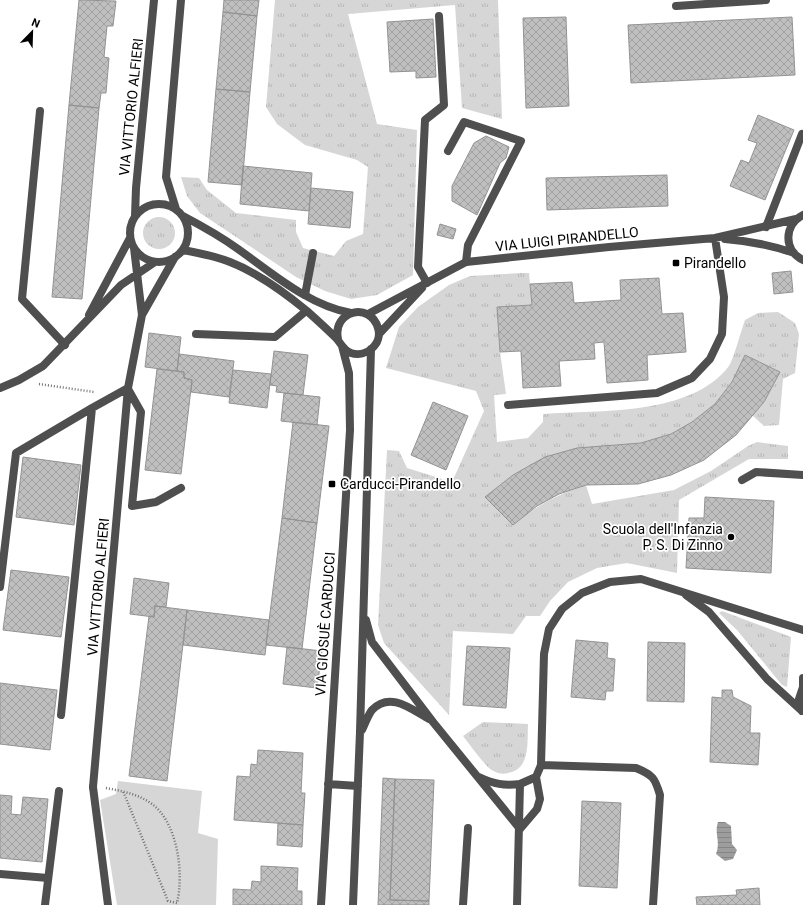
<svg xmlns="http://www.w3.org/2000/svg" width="803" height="905" font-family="Roboto,sans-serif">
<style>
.grass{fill:url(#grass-tufts)}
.green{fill:#d6d6d6}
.water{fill:url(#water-rules)}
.building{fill:url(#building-cross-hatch);stroke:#939393}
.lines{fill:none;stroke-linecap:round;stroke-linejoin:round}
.path{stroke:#717171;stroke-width:2.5;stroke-dasharray:1 2;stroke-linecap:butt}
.service{stroke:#4f4f4f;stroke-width:8}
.minor{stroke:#4f4f4f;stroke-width:8}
.poi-dot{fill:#000;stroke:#fff;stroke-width:1.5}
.labels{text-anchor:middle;stroke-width:3.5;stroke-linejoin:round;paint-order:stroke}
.street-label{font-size:14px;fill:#000;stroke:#fff}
.poi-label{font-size:14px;fill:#000;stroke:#fff;text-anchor:start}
</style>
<defs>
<pattern id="grass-tufts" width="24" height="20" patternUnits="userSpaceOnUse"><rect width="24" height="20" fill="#d6d6d6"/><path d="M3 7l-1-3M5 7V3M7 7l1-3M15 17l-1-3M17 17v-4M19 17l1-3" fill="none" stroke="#b6b6b6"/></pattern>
<pattern id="water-rules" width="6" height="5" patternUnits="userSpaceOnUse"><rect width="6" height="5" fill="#9d9d9d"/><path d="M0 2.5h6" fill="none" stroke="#858585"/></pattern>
<pattern id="building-cross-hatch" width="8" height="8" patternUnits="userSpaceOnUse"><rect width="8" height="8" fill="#bfbfbf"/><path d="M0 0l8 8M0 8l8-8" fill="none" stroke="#a2a2a2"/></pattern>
</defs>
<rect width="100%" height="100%" fill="#fff"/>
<!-- grass -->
<path class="grass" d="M275 0H498L502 119 462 108 455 5 348 14 377 124 417 130 413 275 377 295 351 299 325 291 296 277 200 213 187 196 181 177 199 178 207 190 236 213 296 220V232L303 248 334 256 346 241 363 234 368 167 357 160 305 145 277 124 266 107Z
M143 233a16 16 0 1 1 32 0a16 16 0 1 1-32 0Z
M521 273H529L532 305 497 307 500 352 506 394 494 395 497 442 528 438 543 422V414C600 410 691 416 729 366 734 358 741 331 745 320L758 313 778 312 795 323 799 334 795 373 783 379 779 425 764 426 752 415 764 402 780 372 745 355 732 382 715 404 692 422 671 434 641 443 614 445 513 475 485 497 513 525C539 504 554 496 586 485L592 504 674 490 711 471 748 446 757 442 788 446V459H749L679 500 677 573 627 563 597 568 568 582 550 601 540 616H526L513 634 453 631 449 715 384 643 378 625 387 450 399 451 407 468 452 482 484 411 476 391 386 368 399 327 418 307 449 285 470 276Z
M722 611 791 637 787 687 782 685 737 630 719 613Z
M483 722 528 724C527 742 531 769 508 773 501 775 493 772 488 767 479 758 471 746 463 736Z"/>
<!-- green -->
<path class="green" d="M118 781 202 791 198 833 218 839 216 905H117L100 800 116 794Z"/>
<!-- water -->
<path class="water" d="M718 822H725L731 826 732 844 737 850 733 859 725 861 716 854C721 841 714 834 718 822Z"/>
<!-- building -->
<path class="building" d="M79 0 116 1 113 26H107L104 57 109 58 106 93H101L99 108 69 105Z
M224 0H259L257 16 223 12Z
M223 12 257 16 250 92 216 89Z
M566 17 569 106 526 108 523 18Z
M792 17 795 75 631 83 628 25Z
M433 19 436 77 416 78V71L390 72 387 22Z
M216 89 250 92 242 185 208 182Z
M69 105 99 108 82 299 52 297Z
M758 115 794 130 765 200 730 186 741 160 749 163 757 143 748 140Z
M486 136 509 147 506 158 500 163 477 215 452 201V186L474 143Z
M243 166 312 173 309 211 240 204Z
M667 175 668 206 547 210 546 178Z
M311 188 353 192 350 228 308 224Z
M440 224 456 229 453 239 437 235Z
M791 271 793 292 774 294 772 273Z
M659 278 662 314 683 313 686 352 647 355 648 380 607 383 604 342 594 343 595 359 559 361 561 386 523 388 521 351 500 352 497 307 532 305 530 284 572 282 574 303 621 300 620 280Z
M149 333 181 337 177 371 145 367Z
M274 351 308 355 303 395 276 392 277 386 270 385Z
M179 354 234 361 229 397 191 392 192 380 184 378V372L177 371Z
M745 355 780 372 764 402 736 435 704 460 671 475 638 484 586 485 559 494 537 506 513 525 485 497 513 475 545 457 577 448 641 443 671 434 692 422 715 404 732 382Z
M157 369 184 372V378L192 380 181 474 145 470Z
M233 370 271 374 267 408 229 403Z
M284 393 320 397 317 425 281 421Z
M433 402 468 416 446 470 411 455Z
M293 422 329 426 317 523 282 518Z
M23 457 81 465 74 525 16 517Z
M705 497 774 501 771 573 686 568 689 518H704Z
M282 518 317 523 302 649 266 645Z
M11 570 69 577 61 637 3 630Z
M134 578 169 583 166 607 155 606 154 617 130 614Z
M155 606 187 610 167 781 129 776 149 616 154 617Z
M187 610 269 620 265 655 183 645Z
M576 640 608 643 607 658 615 659 613 691H606L605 700 571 697Z
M648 642 685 643 684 702 647 701Z
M467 646 510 648 506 708 463 705Z
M287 647 322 651 317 688 283 684Z
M0 683 57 690 50 750 0 744Z
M722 690H732L733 697 751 706 750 733H760L758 765 710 762 712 697 722 698Z
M258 750 303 753 301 793H305L303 825 234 820 237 776 250 777 251 764 257 765Z
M383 778 395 779 390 900 429 901V905H378Z
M395 779 434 780 429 901 390 900Z
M0 795 12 796 11 814 21 815 23 797 48 799 42 862 0 858Z
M582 801 621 803 617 888 579 886Z
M278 823 303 825 302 847 277 845Z
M261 866 298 868 297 891H302V905H233V889L251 890 252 881 261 882Z
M759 888 760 905H697L696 897 737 895 736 890Z"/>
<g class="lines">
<!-- path -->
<path class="path" d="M39 384 94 392
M106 788C122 791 138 794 152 804 178 823 184 874 177 903L168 901 123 791"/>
<!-- service -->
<path class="service" d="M676 6 766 0
M40 111 22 299 65 345
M448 151 464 122 521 141 468 245 466 262
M766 227 802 134
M427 283 418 267 425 120 444 105 439 16
M305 295 313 253
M196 334 275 337 306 311
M742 480 756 472 803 475
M93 787 108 905
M0 874 48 878
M45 905 59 791"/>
<!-- minor -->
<path class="minor" d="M130 233a29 29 0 1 1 58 0a29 29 0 1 1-58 0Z
M176 209 166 177 181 0
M803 215C784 225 783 250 803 260
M135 216 136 188 154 0
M183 216C202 226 220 236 238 249 272 273 308 305 351 313
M725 239C750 241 771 245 794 253
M183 250C199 253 215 256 230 262 258 273 284 292 307 311 317 320 327 329 336 338 341 343 343 350 351 353 366 358 383 344 378 328 370 301 332 311 338 339
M368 314 466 262 609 247 715 238 796 219
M89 315 130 238
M142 315 175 257
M379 334 422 288
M0 388 19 380 43 366 121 285 155 262
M128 389 141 412 132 506 156 502 181 488
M508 405 657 393 692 378 710 359 722 334 724 297 715 238
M0 587 16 453 92 408
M686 595 709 612 767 679 801 710
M366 620 372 642 433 722 520 829
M803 688V678
M802 711 799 699 803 687
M61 715 92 408 128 388
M362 730C365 724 368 715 372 710 390 691 411 709 429 719
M541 765 636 768C653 775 655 778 660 795L653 905
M479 777C494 784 504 786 520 784
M328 784 358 786
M93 787 128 388 142 315 134 248
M520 829 537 809 540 799 536 777 541 765 544 654 549 629 562 609 582 593 610 582 641 579 803 630
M321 905 350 430 349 373 342 346
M353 905 360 732 371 349
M463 905 468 828
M517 905 520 784 536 777"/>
</g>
<!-- markers -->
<g class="poi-dot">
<rect x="672" y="259" width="8" height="8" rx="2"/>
<rect x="328" y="480" width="8" height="8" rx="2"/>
<circle cx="731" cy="537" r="4"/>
</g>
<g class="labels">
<!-- street labels -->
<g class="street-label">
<text transform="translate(131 107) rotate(-84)" y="5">VIA VITTORIO ALFIERI</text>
<text transform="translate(567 239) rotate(-6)" y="5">VIA LUIGI PIRANDELLO</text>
<text transform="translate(98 587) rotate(-85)" y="5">VIA VITTORIO ALFIERI</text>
<text transform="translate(325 624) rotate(-86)" y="5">VIA GIOSUÈ CARDUCCI</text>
</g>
<!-- poi labels -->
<g class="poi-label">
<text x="684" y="268">Pirandello</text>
<text x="340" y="489">Carducci-Pirandello</text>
<text x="723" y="534" text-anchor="end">Scuola dell'Infanzia<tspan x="723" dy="16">P. S. Di Zinno</tspan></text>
</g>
</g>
<!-- north arrow -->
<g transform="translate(32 32) rotate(23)" stroke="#ffffff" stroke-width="3" paint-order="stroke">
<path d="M0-3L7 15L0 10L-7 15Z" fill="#000000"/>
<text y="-6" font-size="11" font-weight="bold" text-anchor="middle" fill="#000000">N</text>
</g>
</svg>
